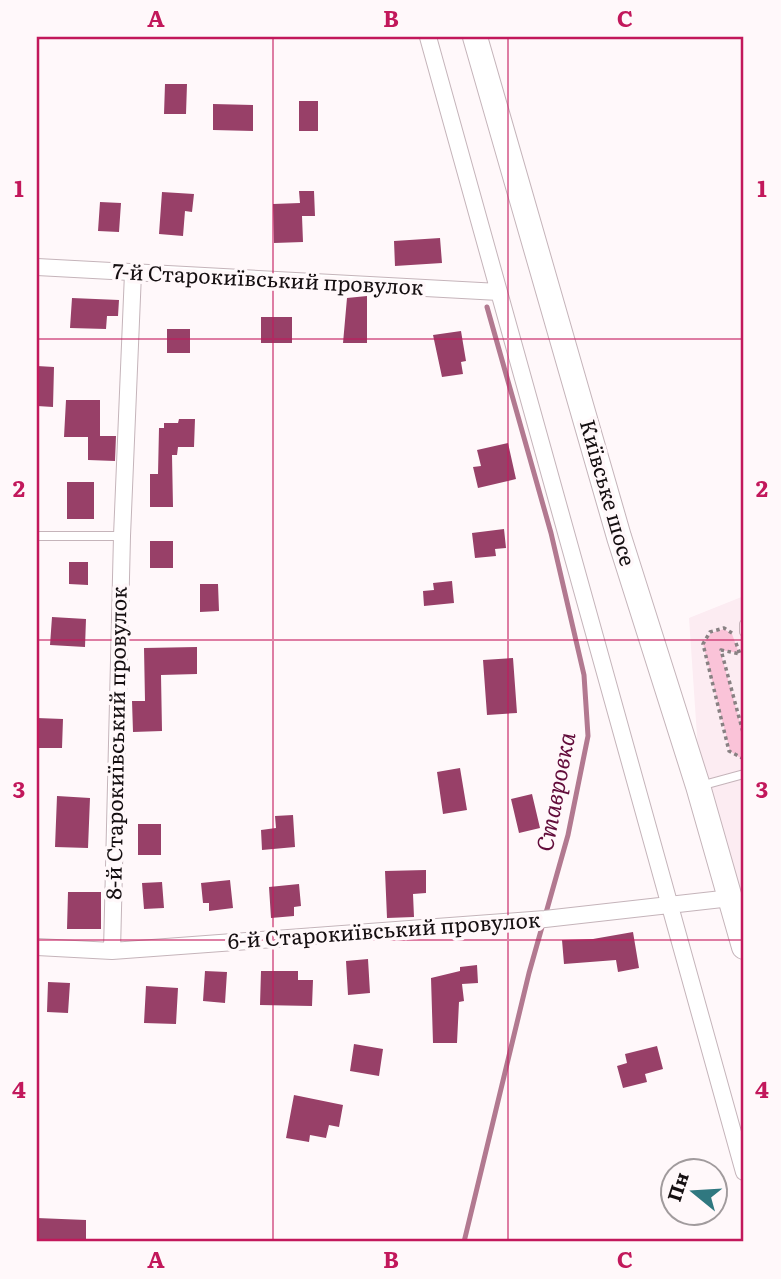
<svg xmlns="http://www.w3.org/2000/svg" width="781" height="1279" font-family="Literata,serif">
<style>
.built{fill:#fcecf2}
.green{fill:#fac3d8}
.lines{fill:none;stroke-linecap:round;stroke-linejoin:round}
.stream{stroke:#b27990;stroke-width:5}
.building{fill:#984068}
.service-casing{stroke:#c5b4ba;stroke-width:10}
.minor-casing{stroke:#c5b4ba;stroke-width:18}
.primary-casing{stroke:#c5b4ba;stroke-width:26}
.path{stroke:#888183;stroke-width:3.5;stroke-dasharray:3.5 3.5;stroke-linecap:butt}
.service{stroke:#fff;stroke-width:8}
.minor{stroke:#fff;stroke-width:16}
.primary{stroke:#fff;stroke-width:24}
.grid{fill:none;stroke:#c2185b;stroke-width:2;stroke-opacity:0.55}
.labels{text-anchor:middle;stroke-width:7;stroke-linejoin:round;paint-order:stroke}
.street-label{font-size:21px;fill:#150f11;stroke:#fff8fa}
.water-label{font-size:23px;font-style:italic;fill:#620c3a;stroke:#fff8fa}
.neatline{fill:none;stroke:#c2185b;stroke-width:2.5}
.grid-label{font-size:23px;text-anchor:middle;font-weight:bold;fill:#c2185b}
</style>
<rect width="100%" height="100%" fill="#fff8fa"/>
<!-- built -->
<path class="built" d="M744 596V934L700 780 689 618Z"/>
<!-- green -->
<path class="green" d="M724 629 732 634 739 653 720 650 744 737V758L742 759 730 751 703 644 711 633Z"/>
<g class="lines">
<!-- stream -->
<path class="stream" d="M464 1242 529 973 568 835 588 736 584 675 551 533 487 307"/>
</g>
<!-- building -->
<path class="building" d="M165 84H187L186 114H164Z
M299 101H318V131H299Z
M213 104 253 105V131L213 130Z
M299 191H314L315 216H302L303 242 274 243 273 204 300 203Z
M162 192 194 194 192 212 185 211 183 236 159 234Z
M100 202 121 203 119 232 98 231Z
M440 238 442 263 395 266 394 241Z
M367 296V343H343L347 298Z
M72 298 119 300 118 316H107L106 329 70 328Z
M261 317H292V343H261Z
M167 329H190V353H167Z
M461 331 466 361 461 362 463 374 442 377 433 335Z
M37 366 54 367 53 407 37 406Z
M66 400H100V436H116L115 461 88 460V437H64Z
M179 419H195L194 447H178L177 455H172L173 507H150V474H158L159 428H164V423H178Z
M508 443 516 479 478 488 473 467 481 466 477 450Z
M67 482H94V519H67Z
M504 529 506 548 495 549 496 556 475 558 472 533Z
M150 541H173V568H150Z
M69 562H88V585L69 584Z
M452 581 454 603 424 606 423 591 434 590 433 583Z
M200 584H218L219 611 200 612Z
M52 617 86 619 85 647 50 645Z
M197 647V674L161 675 162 731 133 732 132 701H145L144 648Z
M513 658 517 713 487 715 483 660Z
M37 718 63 719 62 748H37Z
M460 768 467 810 443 814 437 772Z
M532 794 540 828 519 833 511 799Z
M57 796 90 798 88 848 55 847Z
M293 815 295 847 262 850 261 830 276 828 275 816Z
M138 824H161V855H138Z
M426 870V893L413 894 414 917 387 918 385 871Z
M230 880 233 908 209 911V903H203L201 883Z
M162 882 164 908 144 909 142 883Z
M299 884 301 906 294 907V916L271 918 269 887Z
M68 892H101V929H67Z
M633 932 639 968 618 972 616 960 564 964 562 940 593 939Z
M368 959 370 993 348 995 346 961Z
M477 965 478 983 462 984 464 1001 459 1002 457 1043H433L431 978 460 971V967Z
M205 971 227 972 225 1003 203 1001Z
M261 971H298V980H313L312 1006 260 1005Z
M48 982 70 983 68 1013 47 1012Z
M146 986 178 988 176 1024 144 1023Z
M354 1044 383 1049 379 1076 350 1071Z
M657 1046 663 1069 645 1074 647 1082 623 1088 617 1066 627 1063 625 1054Z
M294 1095 343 1105 339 1127 329 1125 326 1138 310 1135 309 1142 286 1138Z
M37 1218 86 1220V1242H37Z"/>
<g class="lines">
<defs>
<path id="service" d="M37 536H122
M744 624V632
M700 786 744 774"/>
<path id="minor" d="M428 37 744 1172
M37 267 499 292
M37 947 112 951 545 919 731 898
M112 951 122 536 133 273"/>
<path id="primary" d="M475 37 619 537 698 786 744 947"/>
</defs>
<!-- service casing -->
<use href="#service" class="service-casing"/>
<!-- minor casing -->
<use href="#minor" class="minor-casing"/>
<!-- primary casing -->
<use href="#primary" class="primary-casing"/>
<!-- path -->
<path class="path" d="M732 633 724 628 710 632 703 644 729 751 744 759
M736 643 740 654 721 650 744 736
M744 805V814"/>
<!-- service -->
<use href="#service" class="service"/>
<!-- minor -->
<use href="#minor" class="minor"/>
<!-- primary -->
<use href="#primary" class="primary"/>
</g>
<!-- grid -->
<path class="grid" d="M273 37V1242M508 37V1242M37 339H744M37 640H744M37 940H744"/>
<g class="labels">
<!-- street labels -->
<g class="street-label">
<text transform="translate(268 280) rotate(3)" y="7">7-й Старокиївський провулок</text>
<text transform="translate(607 493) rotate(74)" y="7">Київське шосе</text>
<text transform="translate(117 743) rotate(-89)" y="7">8-й Старокиївський провулок</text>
<text transform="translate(384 931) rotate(-4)" y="7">6-й Старокиївський провулок</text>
</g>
<!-- water labels -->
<g class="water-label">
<text transform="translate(556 792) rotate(-79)" y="8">Ставровка</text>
</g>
</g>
<!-- border -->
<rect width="781" height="1279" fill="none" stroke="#fff8fa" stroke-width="77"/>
<!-- north arrow -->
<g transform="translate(694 1192) rotate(288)"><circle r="33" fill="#fff8fa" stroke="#a19b9d" stroke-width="2"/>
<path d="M0-5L12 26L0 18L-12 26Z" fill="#307880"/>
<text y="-10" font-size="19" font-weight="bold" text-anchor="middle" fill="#150f11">Пн</text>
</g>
<rect x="38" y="38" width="704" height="1202" class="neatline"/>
<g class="grid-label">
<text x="156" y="27">A</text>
<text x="391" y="27">B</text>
<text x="625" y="27">C</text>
<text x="19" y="197">1</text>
<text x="762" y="197">1</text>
<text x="19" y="497">2</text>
<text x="762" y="497">2</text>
<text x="19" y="798">3</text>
<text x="762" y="798">3</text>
<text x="19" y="1098">4</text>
<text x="762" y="1098">4</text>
<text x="156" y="1268">A</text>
<text x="391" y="1268">B</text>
<text x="625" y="1268">C</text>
</g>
</svg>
